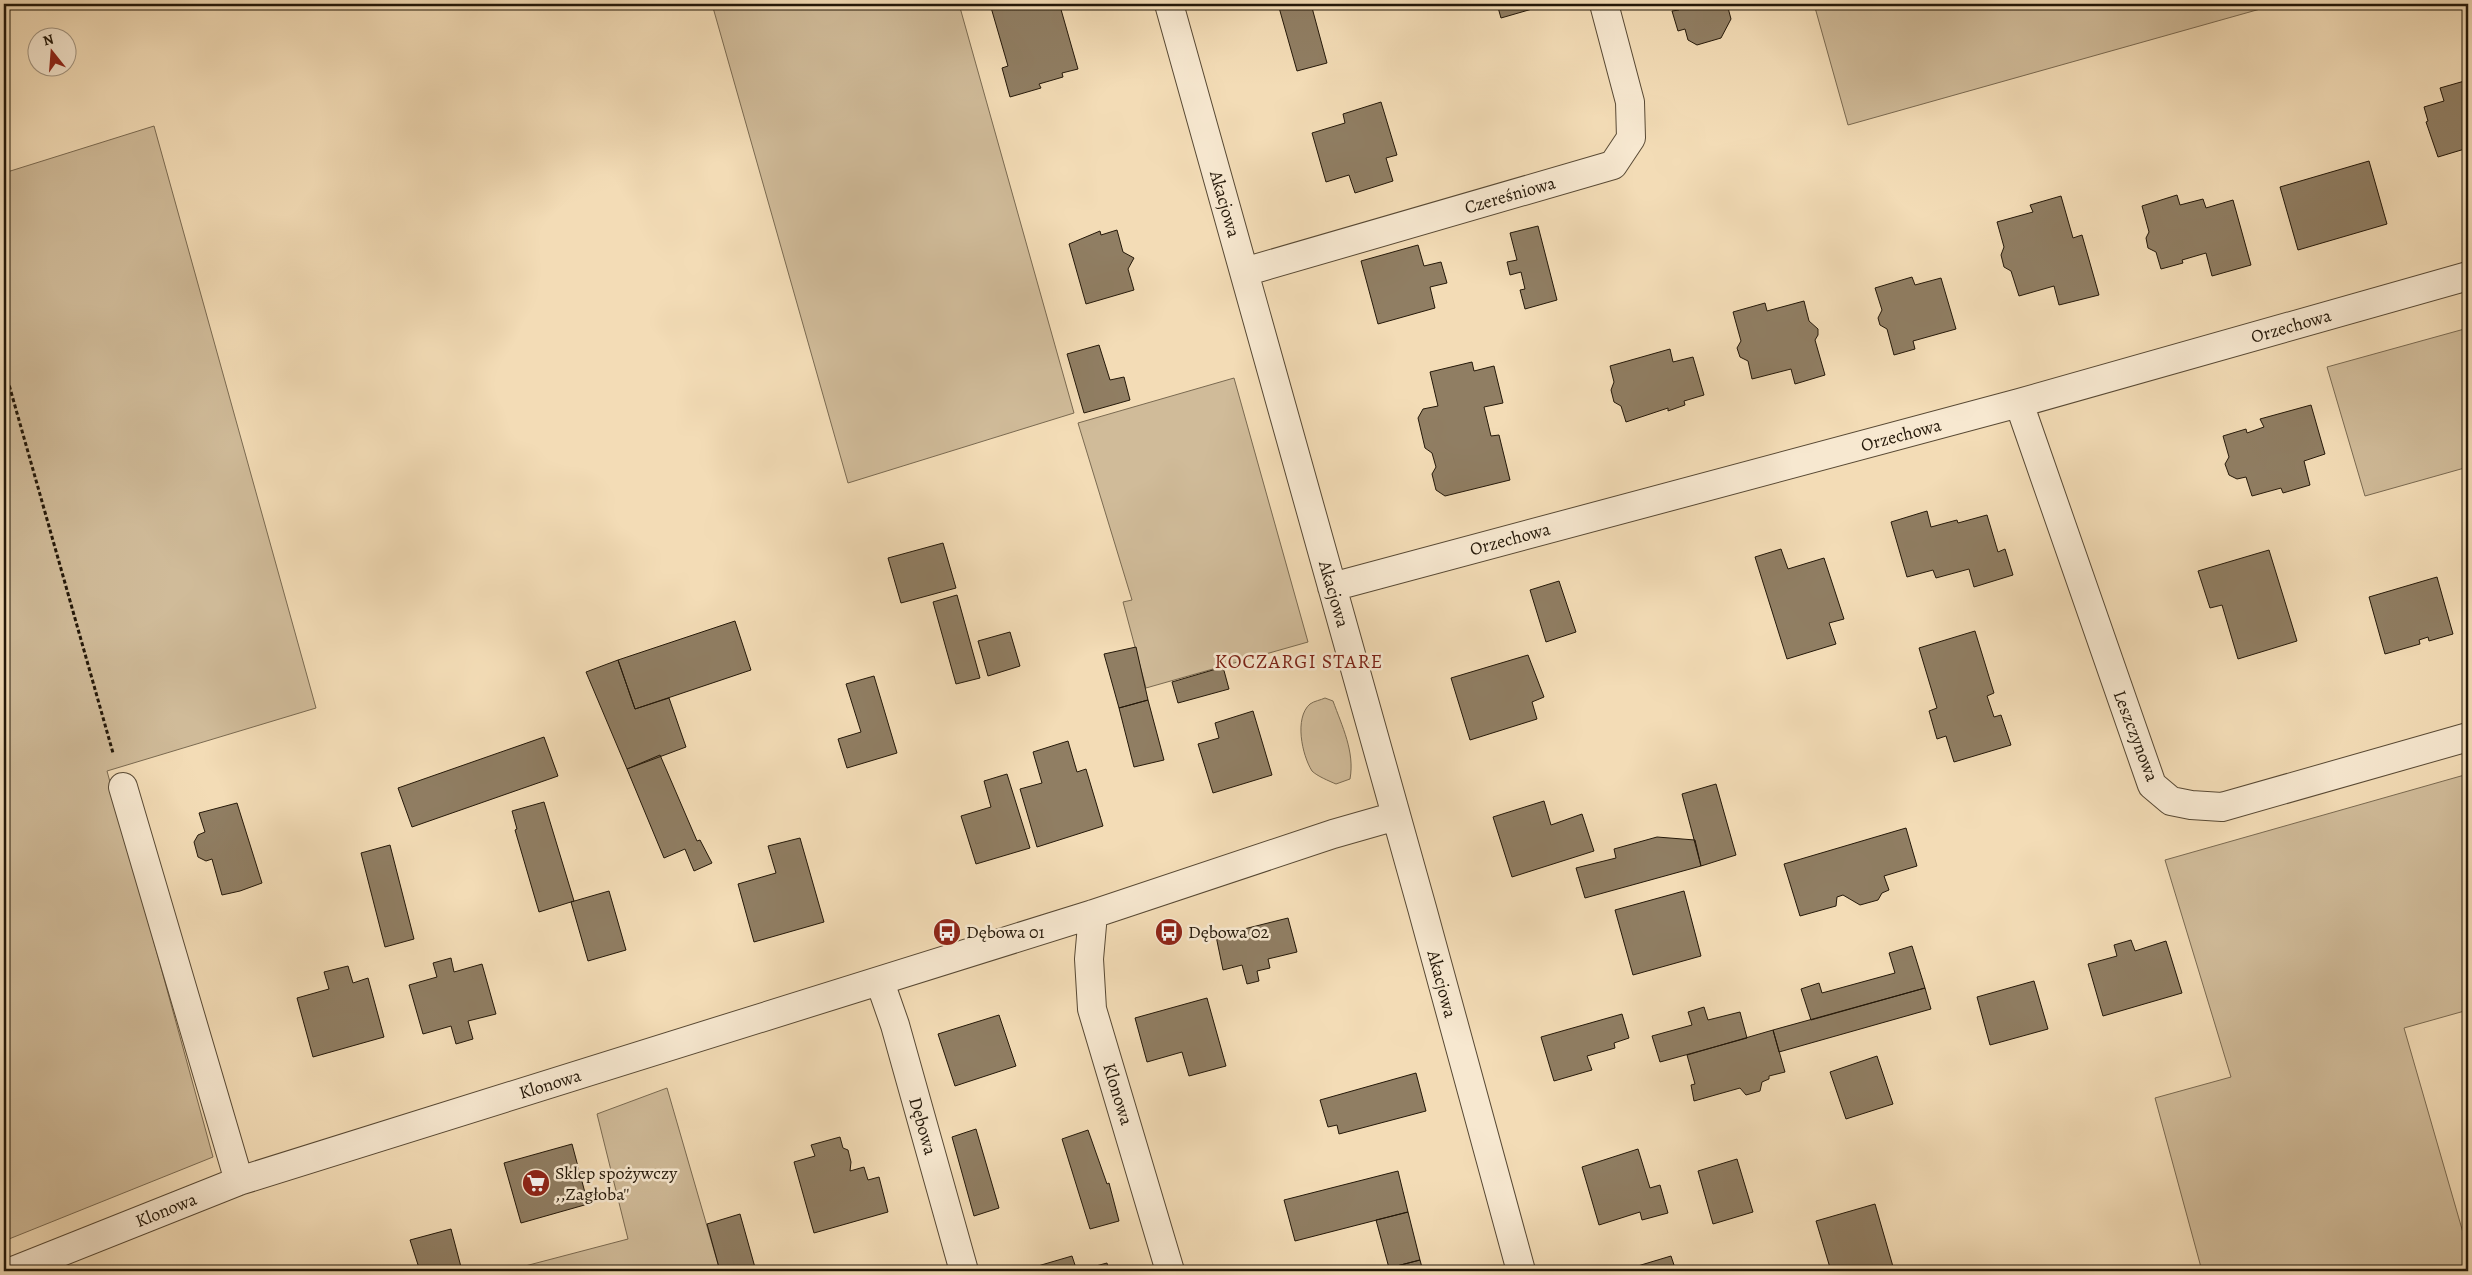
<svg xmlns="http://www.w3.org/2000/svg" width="2472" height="1275" font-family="Alegreya,serif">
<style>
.green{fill:#d0bb99;stroke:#7a6a51}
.building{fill:#907e63;stroke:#241809}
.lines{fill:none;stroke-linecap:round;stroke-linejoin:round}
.minor-casing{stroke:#584934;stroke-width:30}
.path{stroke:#241809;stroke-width:3;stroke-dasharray:4 2.5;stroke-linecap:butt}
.minor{stroke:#f7e8d0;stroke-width:28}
.labels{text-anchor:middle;stroke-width:5;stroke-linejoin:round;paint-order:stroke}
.street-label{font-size:18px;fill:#241809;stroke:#f7e8d0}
.poi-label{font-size:18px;fill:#241809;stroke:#f7e8d0;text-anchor:start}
.quarter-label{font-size:20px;letter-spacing:1px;fill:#7a1f14;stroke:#f7e8d0}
</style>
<rect width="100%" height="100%" fill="#f3dcb6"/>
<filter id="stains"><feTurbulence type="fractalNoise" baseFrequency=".004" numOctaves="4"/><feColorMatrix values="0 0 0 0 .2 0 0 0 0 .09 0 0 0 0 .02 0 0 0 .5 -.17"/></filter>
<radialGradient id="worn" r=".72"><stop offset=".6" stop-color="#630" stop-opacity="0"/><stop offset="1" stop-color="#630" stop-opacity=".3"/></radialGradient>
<!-- green -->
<path class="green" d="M712 4H959L1074 413 848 483Z
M1814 4H2278L1848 125Z
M154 126 316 708 107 771 213 1157 4 1241V173Z
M2468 328V467L2365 496 2327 367Z
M1234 378 1308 642 1146 688 1123 602 1132 600 1078 423Z
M1325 698 1333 701C1342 726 1355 752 1350 779L1336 784C1329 781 1317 776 1312 771 1302 755 1294 718 1310 704 1314 701 1321 700 1325 698Z
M2468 774V1010L2404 1028 2468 1250V1271H2202L2155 1098 2231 1077 2165 860Z
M667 1088 720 1271H506L628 1239 597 1114Z"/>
<!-- building -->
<path class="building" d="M990 4H1057L1060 6 1078 69 1062 73 1063 77 1039 84 1041 88 1010 97 1002 68 1008 66Z
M1278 4H1311L1327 63 1297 71Z
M1497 4H1538L1539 7 1501 18Z
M1678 4H1727L1731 19 1721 38 1697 45 1688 40 1685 29 1678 31 1672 11 1679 10Z
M2468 80V148L2438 157 2426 122 2428 121 2424 107 2444 101 2440 88Z
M1381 102 1397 155 1386 158 1393 181 1355 193 1349 175 1326 182 1312 133 1345 123 1343 114Z
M2369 161 2387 224 2298 250 2280 187Z
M2177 195 2180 205 2203 199 2206 208 2233 200 2251 265 2212 276 2206 253 2182 260 2183 263 2161 269 2156 252 2148 248 2146 238 2149 232 2142 206Z
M2061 196 2073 238 2082 235 2099 295 2059 305 2054 286 2019 296 2011 271 2004 267 2001 255 2004 247 1997 222 2033 212 2030 205Z
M1538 226 1557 300 1525 309 1520 290 1525 289 1521 272 1510 275 1507 262 1517 260 1510 233Z
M1117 230 1123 252 1134 258 1128 269 1134 290 1086 304 1069 244 1100 231 1101 235Z
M1418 245 1424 266 1441 262 1447 283 1430 287 1435 308 1378 324 1361 261Z
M1912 277 1915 285 1941 278 1956 329 1913 341 1915 349 1894 355 1887 329 1880 325 1878 318 1882 310 1875 288Z
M1804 301 1809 321 1818 329V335L1815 340 1825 375 1795 384 1791 369 1752 379 1748 361 1740 357 1737 348 1741 341 1733 312 1765 303 1767 311Z
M1099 345 1110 380 1124 377 1130 400 1084 413 1067 354Z
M1670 349 1673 362 1693 357 1704 395 1684 401 1685 405 1668 411V408L1626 422 1621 406 1614 402 1611 390 1614 382 1610 366Z
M1472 362 1474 371 1494 366 1503 403 1484 407 1491 436 1499 435 1510 480 1445 496 1436 490 1432 474 1436 467 1432 453 1425 448 1418 418 1423 409 1438 406 1430 372Z
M2311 405 2325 454 2304 461 2310 485 2283 493 2281 488 2252 496 2246 477 2237 479 2229 475 2225 464 2229 457 2223 436 2246 429 2247 433 2264 427 2260 419Z
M1927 511 1931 527 1957 520 1958 523 1987 515 1998 552 2005 549 2013 575 1974 587 1969 569 1936 578 1933 570 1907 577 1891 522Z
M943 543 956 588 901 603 888 558Z
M1781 549 1788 569 1824 558 1844 619 1829 623 1836 644 1787 659 1755 557Z
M2269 550 2297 641 2238 659 2222 605 2210 608 2198 571Z
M2437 577 2453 634 2429 641 2428 637 2419 640 2420 644 2385 654 2369 597Z
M1559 581 1576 632 1546 642 1530 590Z
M957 595 980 678 956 684 933 602Z
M735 621 751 670 635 709 618 660Z
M1975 631 1994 693 1987 696 1994 717 2001 715 2011 745 1954 762 1946 736 1937 739 1929 711 1937 708 1919 648Z
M1010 632 1020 666 988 676 978 641Z
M1136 647 1148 700 1119 708 1104 654Z
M1528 655 1544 697 1532 702 1537 719 1470 740 1451 678Z
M618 660 635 709 669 698 686 747 627 769 586 672Z
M1223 667 1229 689 1178 703 1172 682Z
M874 676 897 753 847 768 838 739 861 732 846 684Z
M1148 700 1164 760 1134 767 1119 708Z
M1253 711 1272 775 1213 793 1198 744 1219 738 1215 723Z
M544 737 558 776 412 827 398 788Z
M1068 741 1077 772 1086 769 1103 826 1037 847 1020 789 1042 783 1033 752Z
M660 755 697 841 700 840 712 863 694 871 685 849 664 858 627 769Z
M1007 774 1030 848 976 864 961 816 991 807 984 781Z
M1716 784 1736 855 1701 866 1682 794Z
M1544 801 1551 825 1582 814 1594 851 1512 877 1493 817Z
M544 802 574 901 539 912 515 830 517 829 512 811Z
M237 803 262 883 240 891 222 895 212 859 206 861 198 857 194 842 198 835 205 832 199 813Z
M1906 828 1917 866 1884 876 1889 890 1882 893 1878 900 1860 905 1843 895 1837 897 1836 906 1800 916 1784 864Z
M1657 837 1695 840 1701 866 1585 898 1576 868 1616 858 1614 849Z
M800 838 824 922 754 942 738 884 776 873 768 846Z
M390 845 414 939 385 947 361 853Z
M609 891 626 950 588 961 571 902Z
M1684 891 1701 956 1633 975 1615 910Z
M1288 918 1297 952 1268 959 1270 968 1257 971 1259 981 1247 984 1242 965 1223 970 1216 936Z
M2131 940 2135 951 2166 941 2182 993 2103 1016 2088 964 2117 956 2114 945Z
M1912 946 1925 988 1811 1020 1801 989 1819 983 1822 993 1895 973 1889 953Z
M451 958 454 972 482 964 496 1014 468 1021 473 1039 456 1044 451 1026 423 1034 409 985 437 977 433 963Z
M348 966 353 983 368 978 384 1037 313 1057 297 998 329 989 324 972Z
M2034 981 2048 1029 1990 1045 1977 997Z
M1925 988 1931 1009 1779 1052 1773 1030Z
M1207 998 1226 1066 1189 1076 1182 1052 1147 1062 1135 1018Z
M1704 1007 1708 1020 1740 1012 1747 1038 1660 1062 1652 1036 1692 1025 1688 1012Z
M1622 1014 1629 1038 1614 1043 1615 1048 1587 1056 1592 1070 1554 1081 1541 1037Z
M999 1015 1016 1066 955 1086 938 1034Z
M1773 1030 1785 1072 1769 1076V1079L1762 1082 1760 1091 1746 1095 1740 1088 1694 1101 1691 1085 1695 1084 1687 1055Z
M1877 1056 1893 1104 1846 1119 1830 1072Z
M1416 1073 1426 1111 1339 1134 1337 1125 1328 1127 1320 1100Z
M976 1129 999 1208 974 1216 952 1137Z
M1088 1130 1107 1184 1109 1183 1119 1221 1090 1229 1062 1139Z
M840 1137 843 1148 848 1150 851 1162 850 1171 864 1167 868 1180 879 1177 888 1212 814 1233 794 1162 815 1156 811 1145Z
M572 1144 588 1204 521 1223 504 1163Z
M1638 1149 1650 1188 1660 1185 1668 1213 1642 1220 1640 1212 1599 1225 1582 1167Z
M1737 1159 1753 1212 1713 1224 1698 1171Z
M1398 1171 1408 1212 1295 1241 1284 1200Z
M1875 1204 1894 1270 1831 1271 1816 1221Z
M1408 1212 1420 1260 1389 1268 1376 1220Z
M740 1214 756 1271H720L707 1224Z
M451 1229 461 1267 444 1271H420L410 1240Z
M1072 1256 1077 1271 1107 1263 1109 1271H1032L1031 1268Z
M1671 1256 1676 1271H1621Z
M1420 1260 1423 1271H1377L1389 1268Z"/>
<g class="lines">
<defs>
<path id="minor" d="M1169 4 1422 908 1521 1271
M1244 272 1613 165 1631 138 1630 102 1604 4
M2019 403 2152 785 2171 801 2191 805 2222 807 2468 737
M1332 587 2019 403 2468 276
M123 787 239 1181
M1093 914 1089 959 1092 1009 1170 1271
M880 982 895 1025 964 1271
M13 1271 239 1181 1093 914 1333 834 1396 816"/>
</defs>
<!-- minor casing -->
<use href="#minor" class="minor-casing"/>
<!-- path -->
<path class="path" d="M4 367 113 753"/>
<!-- minor -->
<use href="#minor" class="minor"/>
</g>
<!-- icons -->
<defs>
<symbol id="bus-disc" viewBox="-11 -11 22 22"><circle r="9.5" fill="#8f2418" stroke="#f7e8d0"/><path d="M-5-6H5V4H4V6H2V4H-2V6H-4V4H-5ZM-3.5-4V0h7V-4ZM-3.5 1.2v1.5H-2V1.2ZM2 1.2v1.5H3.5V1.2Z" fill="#fff"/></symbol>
<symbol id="supermarket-disc" viewBox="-11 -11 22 22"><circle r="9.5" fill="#8f2418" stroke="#f7e8d0"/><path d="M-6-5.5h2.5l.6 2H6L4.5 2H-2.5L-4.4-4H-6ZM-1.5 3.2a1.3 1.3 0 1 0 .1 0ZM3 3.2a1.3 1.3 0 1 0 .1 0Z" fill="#fff"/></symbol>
</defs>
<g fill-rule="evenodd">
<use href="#bus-disc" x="931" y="916" width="32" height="32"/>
<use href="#bus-disc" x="1153" y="916" width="32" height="32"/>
<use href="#supermarket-disc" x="520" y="1167" width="32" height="32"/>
</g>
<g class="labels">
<!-- street labels -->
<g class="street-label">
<text transform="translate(1510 195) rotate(-16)" y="6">Czereśniowa</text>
<text transform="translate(1225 204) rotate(74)" y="6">Akacjowa</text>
<text transform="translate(2291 326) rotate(-16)" y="6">Orzechowa</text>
<text transform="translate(1901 435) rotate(-15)" y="6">Orzechowa</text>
<text transform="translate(1510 539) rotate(-15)" y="6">Orzechowa</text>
<text transform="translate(1334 594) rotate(74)" y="6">Akacjowa</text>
<text transform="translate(2136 736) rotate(69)" y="6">Leszczynowa</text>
<text transform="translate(1442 984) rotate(75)" y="6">Akacjowa</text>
<text transform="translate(550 1084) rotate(-17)" y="6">Klonowa</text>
<text transform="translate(1118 1094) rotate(73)" y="6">Klonowa</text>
<text transform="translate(923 1126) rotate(74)" y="6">Dębowa</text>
<text transform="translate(166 1210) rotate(-22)" y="6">Klonowa</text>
</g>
<!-- poi labels -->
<g class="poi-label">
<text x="966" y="938">Dębowa 01</text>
<text x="1188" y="938">Dębowa 02</text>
<text x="555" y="1179">Sklep spożywczy<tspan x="555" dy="21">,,Zagłoba''</tspan></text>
</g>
<!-- quarter labels -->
<g class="quarter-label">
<text x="1299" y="668">KOCZARGI STARE</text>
</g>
</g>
<!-- margin -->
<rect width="2472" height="1275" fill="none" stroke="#f3dcb6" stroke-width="20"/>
<rect x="5" y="5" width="2462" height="1265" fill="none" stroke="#241809" stroke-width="2.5"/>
<rect x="10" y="10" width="2452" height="1255" fill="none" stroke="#241809"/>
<!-- north arrow -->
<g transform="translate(52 52) rotate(343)"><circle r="24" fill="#f7e8d0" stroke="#a39580"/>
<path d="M0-4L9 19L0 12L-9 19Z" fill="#8f2418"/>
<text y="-8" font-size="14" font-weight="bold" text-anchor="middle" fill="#241809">N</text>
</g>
<rect width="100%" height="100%" filter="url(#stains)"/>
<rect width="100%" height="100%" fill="url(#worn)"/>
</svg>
